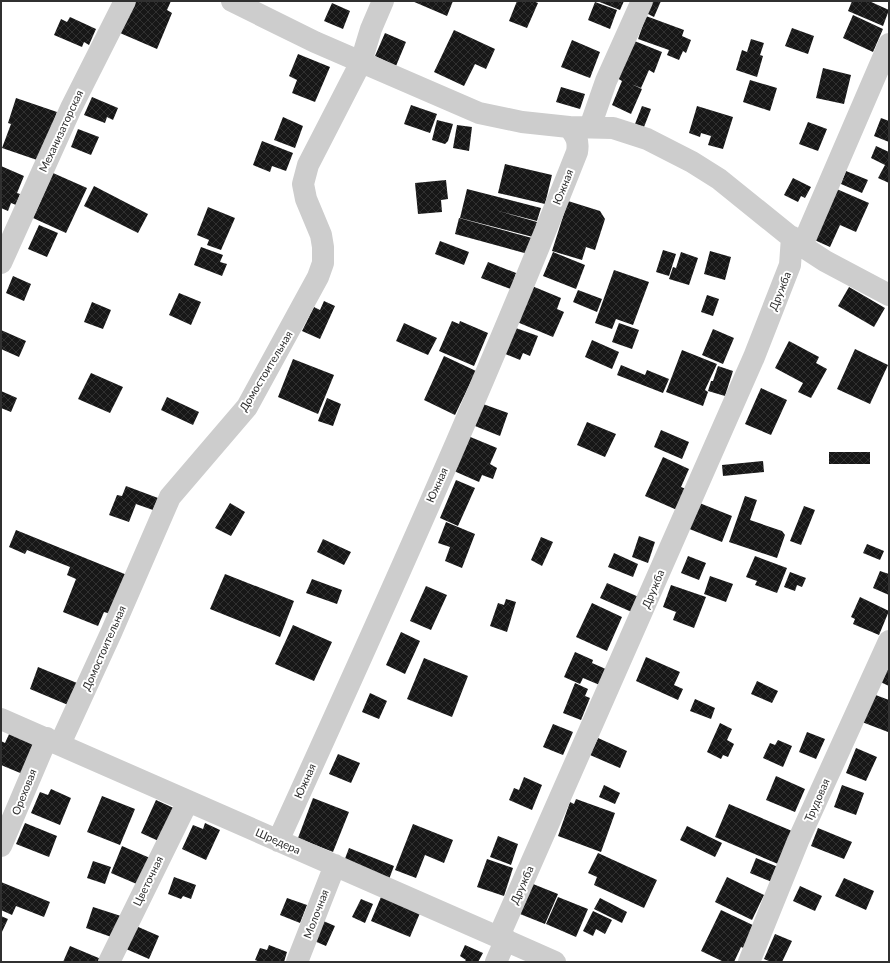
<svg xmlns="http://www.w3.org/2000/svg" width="890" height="963" font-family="Lato,sans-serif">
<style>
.building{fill:url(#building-cross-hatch)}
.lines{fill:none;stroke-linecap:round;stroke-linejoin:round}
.minor{stroke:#cdcdcd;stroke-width:22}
.labels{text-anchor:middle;stroke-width:4;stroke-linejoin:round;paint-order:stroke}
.street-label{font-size:11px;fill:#303030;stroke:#fff}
</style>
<defs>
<pattern id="building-cross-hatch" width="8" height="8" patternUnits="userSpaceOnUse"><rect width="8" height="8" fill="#171717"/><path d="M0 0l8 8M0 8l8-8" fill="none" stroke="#303030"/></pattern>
</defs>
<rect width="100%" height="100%" fill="#fff"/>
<!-- building -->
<path class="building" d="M141 1H171L167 10 172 13 157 49 120 33 135 2Z
M412 1H453L447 16Z
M517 1H533L538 3 527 28 509 21Z
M597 1H624L620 10Z
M649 1H661L654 17 644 12Z
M852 1H869L889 10 883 26 848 11Z
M595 2 617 10 610 29 588 20Z
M332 3 350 11 343 29 324 21Z
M853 15 883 29 873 52 843 38Z
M646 16 684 30 682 36 691 40 686 53 683 51 679 60 667 55 669 50 638 39Z
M70 17 96 29 89 45 84 42 82 47 54 35 61 19 67 22Z
M792 28 814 36 808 54 785 46Z
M454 30 495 49 486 69 475 64 464 86 434 72Z
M385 33 406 42 396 66 375 56Z
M751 39 764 43 760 55 763 56 757 77 736 70 742 50 747 52Z
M572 40 600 52 590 78 561 67Z
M632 40 662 52 654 73 649 70 641 88 631 84 642 89 631 114 612 105 622 81 617 78Z
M298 54 330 67 315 102 292 93 297 80 289 76Z
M823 68 851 75 844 104 816 98Z
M750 80 777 88 770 111 743 102Z
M561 87 585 94 580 109 556 102Z
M92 97 118 108 113 120 107 117 105 123 84 115Z
M16 98 57 112 40 161 2 148 11 124 8 123Z
M411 105 437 114 430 133 404 124Z
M642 106 651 109 644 127 635 124Z
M697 106 733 117 723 149 708 145 711 136 701 133 700 137 689 133Z
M283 117 303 126 295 148 274 140Z
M881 118 889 121V142L874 136Z
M437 120 453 124 448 141 445 144 432 140Z
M808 122 827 129 818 151 799 144Z
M457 125 472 127 469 151 453 148Z
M78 129 99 137 91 155 71 147Z
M262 141 293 153 286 171 272 166 270 172 253 165Z
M876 146 889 152V183L878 178 885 165 871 158Z
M505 164 552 175 545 204 498 193Z
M1 166 24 176 17 193 20 194 16 205 11 203 8 211 1 208Z
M846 171 868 180 862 193 841 184Z
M53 173 87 188 66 233 33 218Z
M793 178 811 187 805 198 801 196 798 202 784 195Z
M446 180 448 199 441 200 442 212 418 214 415 183Z
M94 186 148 214 138 233 84 206Z
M832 187 869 203 856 232 840 225 830 247 810 238Z
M467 189 541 208 537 221 495 210 537 222 533 237 460 218Z
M568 201 600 211 605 219 595 250 586 247 582 260 552 251Z
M208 207 235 218 221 250 207 245 209 240 197 235Z
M459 218 532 238 528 254 455 234Z
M39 225 58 233 47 257 28 249Z
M440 241 469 252 464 265 435 254Z
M201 247 223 255 220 262 227 264 222 276 194 265Z
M663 250 676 254 669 276 656 272Z
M710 251 731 257 725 280 704 274Z
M553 252 585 265 576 289 543 276Z
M681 252 698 258 689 285 669 279 673 267 676 268Z
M488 262 516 273 511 289 481 278Z
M614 270 649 282 633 325 616 319 612 329 595 323Z
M13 276 31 284 24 301 6 293Z
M532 286 561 298 557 309 564 312 553 337 517 322Z
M849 287 885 308 874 327 838 306Z
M578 290 602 299 597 312 573 302Z
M179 293 201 302 191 325 169 315Z
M707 295 719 299 713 316 701 312Z
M324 301 335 306 320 339 302 331 314 307 320 310Z
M92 302 111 310 103 329 84 322Z
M452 321 459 324 460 321 488 333 474 366 439 351Z
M404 323 437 338 428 355 396 341Z
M619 323 639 330 632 349 612 342Z
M513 327 538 336 530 356 523 353 520 360 503 353Z
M713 329 734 338 723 364 702 355Z
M1 330 26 341 19 357 1 349Z
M592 340 619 352 612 369 585 357Z
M789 341 819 357 816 363 827 369 811 398 798 392 803 383 775 368Z
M855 349 888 365 870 404 837 389Z
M682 350 717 364 705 390 708 392 703 406 666 392Z
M444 356 476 371 455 415 424 400Z
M293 359 334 375 318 414 278 397Z
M621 365 645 375 647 370 669 379 663 393 617 375Z
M718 366 733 371 725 396 708 391 711 381H713Z
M91 373 123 387 110 413 78 399Z
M761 388 787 400 771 435 745 424Z
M1 391 17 398 11 412 1 408Z
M167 397 199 412 193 425 161 410Z
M327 398 341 404 333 426 318 421Z
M483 404 508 413 500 436 475 426Z
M587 422 616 434 605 457 577 445Z
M661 430 689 442 682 459 654 447Z
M468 436 497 448 490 464 497 468 493 479 482 475 479 482 454 471Z
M829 452H870V464H829Z
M663 457 689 469 681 487 686 489 677 510 645 496Z
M763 461 764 472 723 476 722 465Z
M456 480 475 488 458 526 440 518Z
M126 486 158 498 153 510 136 504 129 522 109 515 117 495 122 496Z
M745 496 757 500 750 520 782 531 785 535 777 558 729 542Z
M697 502 732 516 722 542 687 528Z
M230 503 245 512 231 536 215 528Z
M804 506 815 510 801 545 790 541Z
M446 522 475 534 462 568 445 561 450 547 438 543Z
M16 530 127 575 111 614 104 612 98 626 63 612 76 579 67 575 70 567 27 550 25 554 9 547Z
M639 536 655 542 648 563 632 557Z
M541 537 553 542 542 566 531 560Z
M323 539 351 552 344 565 317 552Z
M867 544 884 551 880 560 863 553Z
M614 553 638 564 633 577 608 567Z
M688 556 706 563 699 580 681 573Z
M755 556 787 568 777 593 755 585 757 581 746 577Z
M880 571 889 574V595L873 588Z
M790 572 806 578 802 587 797 585 795 591 784 587Z
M225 574 294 601 280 637 210 609Z
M710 576 733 584 726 602 704 594Z
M312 579 342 590 337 604 306 593Z
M607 583 641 598 634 613 600 598Z
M671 585 706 597 694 628 673 620 676 612 663 607Z
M426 586 447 595 431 630 410 621Z
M860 597 889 611 879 635 853 624 855 619 851 617Z
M506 599 516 602 507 632 490 626 498 603 504 605Z
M592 603 622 617 607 651 576 637Z
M293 625 332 642 314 681 275 664Z
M401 632 420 641 405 674 386 665Z
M575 652 593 660 592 663 608 670 602 686 583 678 580 684 564 677Z
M646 657 680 672 674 685 683 689 678 700 636 681Z
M424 658 468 676 452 717 407 699Z
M38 667 77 683 68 705 30 689Z
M882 667 889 670V686L876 680Z
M757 681 778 691 772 703 751 694Z
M575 683 588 689 585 696 590 698 581 720 563 713Z
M370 693 387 701 379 719 362 712Z
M873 694 889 700 888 732 862 722Z
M695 699 715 708 711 719 690 711Z
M720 723 732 729 727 740 734 744 728 757 723 755 721 759 707 752Z
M553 724 573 732 563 755 543 747Z
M10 732 39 744 25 775 1 765V741L5 743Z
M807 732 825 739 816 759 799 752Z
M598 738 627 751 620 768 590 755Z
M778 740 792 746 783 767 763 758 770 743 775 745Z
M856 748 877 757 866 781 846 773Z
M338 754 360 763 351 783 329 774Z
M776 776 805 789 795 812 766 800Z
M524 777 542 785 532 810 509 800 514 788 519 790Z
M604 785 620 793 615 804 599 797Z
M842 785 864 793 856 815 834 807Z
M51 789 71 798 60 825 31 813 40 792 48 795Z
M102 796 135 809 120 845 87 832Z
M313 798 349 812 333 852 298 838Z
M576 799 615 813 601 852 558 836 570 802 574 804Z
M156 800 178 810 163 843 141 833Z
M729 804 792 831 778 864 715 837Z
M25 823 57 836 49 857 16 844Z
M205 823 220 830 206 860 182 849 193 825 203 829Z
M413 824 453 840 444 863 425 855 416 878 395 870Z
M687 826 722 843 715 857 680 840Z
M818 828 852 842 844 859 811 846Z
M498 836 518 844 511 865 490 857Z
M122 846 150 858 139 885 111 873Z
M349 848 394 866 388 882 343 864Z
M598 853 657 880 644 908 594 885 597 877 588 873Z
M756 858 783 869 777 884 750 873Z
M487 859 513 868 504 896 477 887Z
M93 861 111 867 105 884 87 878Z
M174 877 196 885 191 899 183 896 181 899 168 894Z
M727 877 764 895 752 920 715 902Z
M844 878 874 891 866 910 835 896Z
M1 882 50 902 44 917 16 906 12 915 1 910Z
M533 884 558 894 545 924 520 914Z
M800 886 822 896 815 911 793 901Z
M381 897 420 913 410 937 371 921Z
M558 897 588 909 576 937 546 924Z
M287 898 307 905 300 923 280 915Z
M600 898 627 912 622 923 594 909Z
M361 899 373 904 365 923 352 917Z
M93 907 124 917 117 939 86 928Z
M721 910 759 928 749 950 741 947 734 962H724L701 951Z
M593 911 612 920 605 934 596 929 593 936 583 931Z
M1 916 8 919 1 934Z
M321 920 335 926 326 946 312 940Z
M136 926 159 936 149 959 126 949Z
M775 934 792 941 782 962H771L764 959Z
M269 945 287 952 284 962H260L255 960 260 948 267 950Z
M465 945 483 953 478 962H464L466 960 460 956Z
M70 946 101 959 99 962H63Z"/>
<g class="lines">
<!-- minor -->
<path class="minor" d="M232 1 315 42 479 113 522 122 569 127 613 128 647 139 692 162 719 179 802 246 825 261 889 295
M590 127 606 81 642 1
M802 246 889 44
M1 263 71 108 125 1
M1 719 555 962
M60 744 111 633 170 497 247 407 318 277 323 263V247L321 235 306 199 303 184 308 165 361 62 371 29 383 1
M278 841C382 613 485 385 577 152 579 141 576 136 569 127
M1 846 47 738
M499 936 754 357 790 265 792 237
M109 962 188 801
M297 962 335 865
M496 962 506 939
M749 962 798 841 889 641"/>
</g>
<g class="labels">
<!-- street labels -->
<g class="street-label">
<text transform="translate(61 131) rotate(-65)" y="4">Механизаторская</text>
<text transform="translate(563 187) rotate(-68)" y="4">Южная</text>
<text transform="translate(780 291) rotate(-68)" y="4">Дружба</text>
<text transform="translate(266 371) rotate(-59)" y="4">Домостоительная</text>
<text transform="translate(437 485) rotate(-66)" y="4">Южная</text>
<text transform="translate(653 589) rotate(-67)" y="4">Дружба</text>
<text transform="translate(104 648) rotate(-66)" y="4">Домостоительная</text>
<text transform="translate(305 781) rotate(-66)" y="4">Южная</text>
<text transform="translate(24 792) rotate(-68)" y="4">Ореховая</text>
<text transform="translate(817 800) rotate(-66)" y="4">Трудовая</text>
<text transform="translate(278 841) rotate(24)" y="4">Шредера</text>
<text transform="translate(148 881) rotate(-64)" y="4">Цветочная</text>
<text transform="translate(522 885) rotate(-66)" y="4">Дружба</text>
<text transform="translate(316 914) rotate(-69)" y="4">Молочная</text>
</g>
</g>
<!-- border -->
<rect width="890" height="963" fill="none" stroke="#303030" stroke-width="4"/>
</svg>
